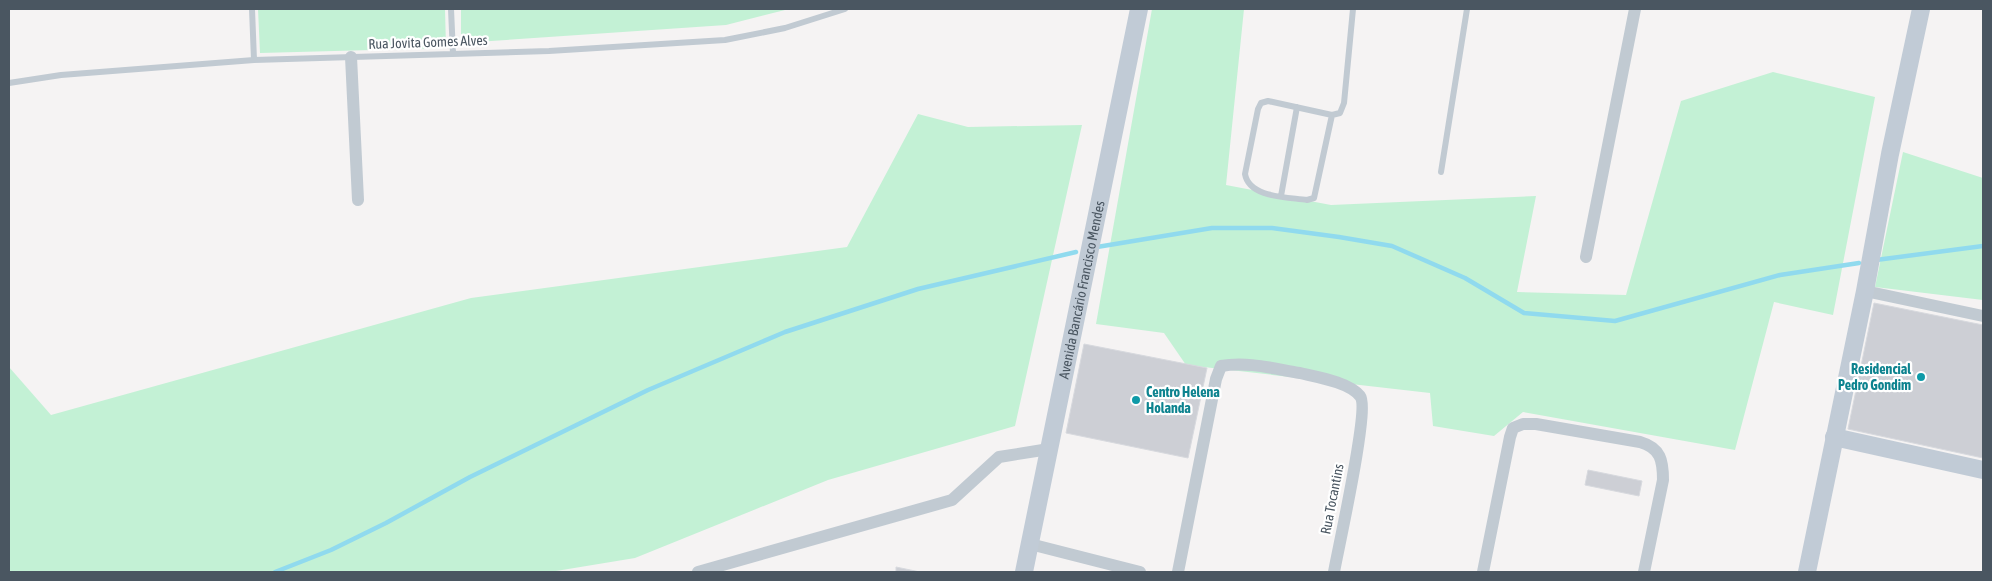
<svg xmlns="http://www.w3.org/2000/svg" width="1992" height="581" font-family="'Asap Condensed',sans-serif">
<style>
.green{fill:#c3f1d5}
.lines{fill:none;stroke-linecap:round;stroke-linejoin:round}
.stream{stroke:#90daee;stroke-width:4.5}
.building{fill:#cdcfd5;stroke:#d7d9de}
.lane{stroke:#c1cad2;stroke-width:6}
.street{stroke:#c1cad2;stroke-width:12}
.secondary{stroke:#c1cbd6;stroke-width:18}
.culture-dot{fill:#0f9aa8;stroke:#fff;stroke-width:2}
.labels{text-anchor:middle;stroke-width:4.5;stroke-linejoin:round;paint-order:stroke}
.street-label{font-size:14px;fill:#4a5661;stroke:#fff}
.culture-label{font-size:14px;font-weight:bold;fill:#0d838f;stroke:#fff;text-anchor:end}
</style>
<rect width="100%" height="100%" fill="#f5f3f3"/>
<!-- green -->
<path class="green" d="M258 9H445L446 48 260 53Z
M461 9H789L726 25 461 43Z
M1152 9H1244L1226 185 1331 205 1536 196 1517 292 1626 295 1681 101 1773 72 1875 97 1833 315 1774 302 1735 450 1523 412 1494 436 1433 426 1430 393 1186 365 1164 333 1096 324Z
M918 114 968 127 1082 125 1015 426 828 480 635 558 550 572H9V367L51 415 471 298 847 247Z
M1903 152 1983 178V300L1875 287Z"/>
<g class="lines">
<!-- stream -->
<path class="stream" d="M1097 247 1212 228H1272L1339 237 1392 246 1465 278 1524 313 1615 321 1780 275 1859 263
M1876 260 1983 246
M275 572 331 550 386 523 470 477 648 390 785 332 918 289 1076 252"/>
</g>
<!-- building -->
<path class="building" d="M1874 303 1983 325V458L1848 429Z
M1084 344 1207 368 1188 458 1066 433Z
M1588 470 1642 481 1639 496 1585 485Z
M896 567 920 572H896Z"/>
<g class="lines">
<!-- lane -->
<path class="lane" d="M252 9 254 60
M451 9 453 54
M9 83 61 75 254 60 549 51 725 40 785 28 845 9
M1332 115 1314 198 1307 200C1288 197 1249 198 1245 174L1258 109 1261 103 1268 101 1332 115 1340 113 1344 103 1353 9
M1441 172 1467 9
M1281 196 1297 107"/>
<!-- street -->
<path class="street" d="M351 57 358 200
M1586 257 1635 9
M1865 291 1983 316
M1030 544 1140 572
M698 572 952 500 999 457 1049 449
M1178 572 1216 379 1221 366C1247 361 1275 369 1300 373 1317 377 1349 382 1360 396 1370 408 1338 549 1334 572
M1483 572 1510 437 1513 428 1523 424H1536L1640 442C1661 448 1663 461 1663 480L1644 572"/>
<!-- secondary -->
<g class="secondary">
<path d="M1834 437 1983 470"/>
<path id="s1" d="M1024 572 1139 9"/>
<path d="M1807 572 1865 291 1890 154 1921 9"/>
</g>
</g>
<!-- markers -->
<g class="culture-dot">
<circle cx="1921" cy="377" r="5"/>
<circle cx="1136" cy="400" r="5"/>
</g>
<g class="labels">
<!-- street labels -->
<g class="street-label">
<text transform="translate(428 42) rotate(-2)" y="5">Rua Jovita Gomes Alves</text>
<text dy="5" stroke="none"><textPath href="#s1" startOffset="288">Avenida Bancário Francisco Mendes</textPath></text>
<text transform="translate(1332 499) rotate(-79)" y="5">Rua Tocantins</text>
</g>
<!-- culture labels -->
<g class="culture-label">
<text x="1911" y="374">Residencial<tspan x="1911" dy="16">Pedro Gondim</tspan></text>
<text x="1146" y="397" text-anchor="start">Centro Helena<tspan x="1146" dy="16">Holanda</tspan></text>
</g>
</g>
<!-- border -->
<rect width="1992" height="581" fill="none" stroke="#4a5661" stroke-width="20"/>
</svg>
